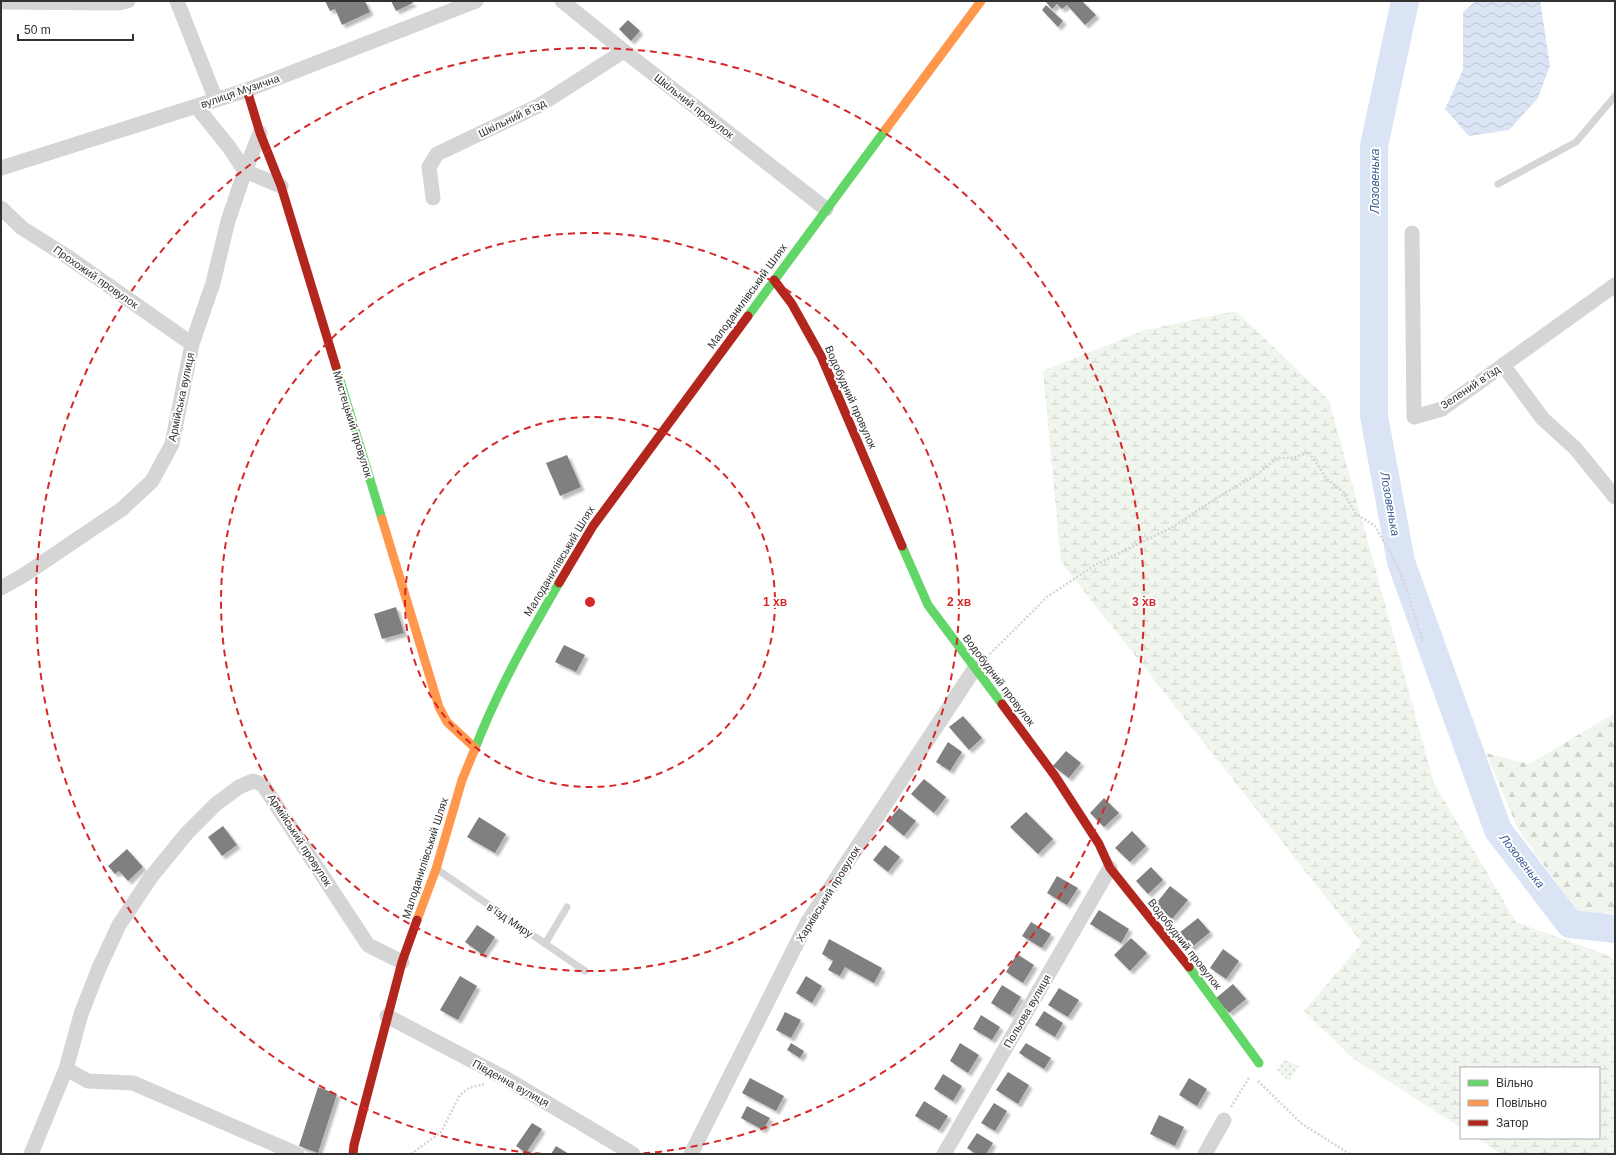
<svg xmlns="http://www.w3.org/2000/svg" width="1616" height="1155" font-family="Helvetica,sans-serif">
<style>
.forest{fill:url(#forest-firs)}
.wetland{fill:url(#wetland-marsh)}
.park{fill:url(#park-dots)}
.water{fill:url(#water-waves)}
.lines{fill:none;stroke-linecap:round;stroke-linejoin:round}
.river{stroke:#dae4f4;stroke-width:28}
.building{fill:#808080;filter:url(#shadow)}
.path{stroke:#d5d5d5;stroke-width:2.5;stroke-dasharray:2 2;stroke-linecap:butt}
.lane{stroke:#d5d5d5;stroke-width:7}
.street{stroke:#d5d5d5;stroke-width:15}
.fast{stroke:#63d668;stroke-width:9}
.slow{stroke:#ff974d;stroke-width:9}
.jam{stroke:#b3261e;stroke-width:9}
.ring{fill:none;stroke:#d62828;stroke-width:2;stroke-dasharray:7 5}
.labels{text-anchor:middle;stroke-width:4;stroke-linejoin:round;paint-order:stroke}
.street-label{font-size:11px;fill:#313131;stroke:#fff}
.water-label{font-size:12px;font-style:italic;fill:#3a5d98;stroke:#fff}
.centre{fill:#d62828;stroke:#fff;stroke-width:2}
.ring-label{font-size:12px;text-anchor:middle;font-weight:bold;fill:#d62828;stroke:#fff;stroke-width:4;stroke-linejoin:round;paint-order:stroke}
</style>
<defs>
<pattern id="forest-firs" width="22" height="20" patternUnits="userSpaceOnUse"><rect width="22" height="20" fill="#f0f6ed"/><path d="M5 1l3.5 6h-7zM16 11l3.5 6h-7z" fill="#ced3cc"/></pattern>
<pattern id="wetland-marsh" width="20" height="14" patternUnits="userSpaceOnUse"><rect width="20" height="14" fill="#f0f6ed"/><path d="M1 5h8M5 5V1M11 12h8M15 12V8" fill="none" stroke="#ced3cc"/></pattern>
<pattern id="park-dots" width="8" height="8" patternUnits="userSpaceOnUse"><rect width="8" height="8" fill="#f0f6ed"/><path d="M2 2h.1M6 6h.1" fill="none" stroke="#ced3cc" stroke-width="1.8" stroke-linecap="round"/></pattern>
<pattern id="water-waves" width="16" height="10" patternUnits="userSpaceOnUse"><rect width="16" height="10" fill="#dae4f4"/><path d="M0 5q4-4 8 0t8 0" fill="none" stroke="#bcc4d2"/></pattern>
<filter id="shadow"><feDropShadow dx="3.5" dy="3.5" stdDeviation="1" flood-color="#0004"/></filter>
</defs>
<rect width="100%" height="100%" fill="#fff"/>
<!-- forest -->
<path class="forest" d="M1615 713V914L1577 911 1518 829 1486 753 1529 764Z"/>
<!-- wetland -->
<path class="wetland" d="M1236 311 1329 400 1434 783 1516 922 1607 955 1615 961V1154H1501L1477 1138H1599V1068H1461V1128L1351 1057 1304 1011 1362 943 1061 562 1043 371 1145 330Z"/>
<!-- park -->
<path class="park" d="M1284 1059 1299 1066 1289 1081 1277 1070Z"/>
<!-- water -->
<path class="water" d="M1476 1H1540L1550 65 1538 98 1509 130 1469 136 1445 109 1463 70V12Z"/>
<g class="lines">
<!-- river -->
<path class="river" d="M1405 1 1374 146V416L1401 562 1498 830 1570 924 1615 929"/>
</g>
<!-- building -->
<path class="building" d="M325 1H365L370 12 342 25 335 9 330 11Z
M391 1H412L413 3 396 11Z
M1045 1H1082L1096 15 1085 25 1067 5 1062 9 1057 4 1052 9Z
M1046 5 1063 21 1058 27 1042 10Z
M628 20 640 31 631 41 619 29Z
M567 455 581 487 560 496 546 463Z
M396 607 404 633 382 639 374 614Z
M564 645 585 655 576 672 555 662Z
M963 716 982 738 969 750 949 727Z
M948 742 962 752 950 771 936 762Z
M1066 751 1081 763 1069 778 1053 766Z
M924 779 946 797 934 813 911 794Z
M1104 798 1119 813 1104 827 1090 813Z
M899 808 916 821 904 836 887 822Z
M1026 812 1053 839 1038 854 1010 827Z
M479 817 506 834 495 853 467 837Z
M223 826 237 845 222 856 208 837Z
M1132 831 1146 846 1130 862 1115 848Z
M885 845 900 857 888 872 873 860Z
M127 849 143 867 128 881 119 871 115 874 108 866Z
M1151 867 1163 880 1148 894 1136 881Z
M1057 876 1078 888 1067 905 1047 893Z
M1170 886 1188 900 1172 919 1155 905Z
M1099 910 1129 929 1121 943 1090 924Z
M1198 918 1210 932 1191 948 1179 933Z
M1031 922 1051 934 1042 948 1022 936Z
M477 925 495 937 483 955 465 942Z
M1131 938 1147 953 1130 971 1114 955Z
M829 939 882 968 874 983 845 967 840 976 828 970 833 961 822 954Z
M1223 949 1239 961 1226 979 1210 968Z
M1017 954 1034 965 1023 983 1006 972Z
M460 976 477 986 458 1020 440 1010Z
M806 976 822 986 812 1003 796 993Z
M1233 984 1246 999 1229 1013 1216 998Z
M1002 985 1021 997 1010 1015 991 1003Z
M1059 988 1079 1000 1068 1017 1048 1005Z
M1044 1011 1063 1023 1055 1037 1035 1025Z
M785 1012 801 1020 791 1038 776 1030Z
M981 1015 1000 1027 992 1040 973 1029Z
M791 1043 804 1051 800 1058 787 1050Z
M960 1043 979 1055 968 1073 950 1061Z
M1026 1043 1051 1058 1044 1069 1019 1053Z
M1008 1072 1029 1085 1018 1104 996 1090Z
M943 1074 962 1086 953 1101 934 1089Z
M750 1078 784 1096 776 1111 742 1093Z
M1189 1078 1207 1089 1197 1106 1179 1095Z
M318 1087 337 1094 318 1153 299 1146Z
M924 1101 948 1116 939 1130 915 1116Z
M994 1103 1007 1111 995 1131 981 1123Z
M747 1106 770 1118 763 1130 741 1118Z
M1159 1115 1184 1127 1175 1146 1150 1134Z
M532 1123 542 1129 526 1153 516 1146Z
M977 1133 993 1143 986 1154H976L967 1148Z
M556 1146 569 1154H551Z"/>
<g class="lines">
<!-- path -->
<path class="path" d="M987 657 1047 597 1095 565 1171 528 1221 495 1258 474 1277 458H1294L1309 452 1327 479 1343 492 1356 514 1375 526 1397 565 1409 596 1423 643
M1258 1081 1302 1124 1350 1154
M1231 1107 1249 1078
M411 1154 441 1132 460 1095 469 1088 484 1084"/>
<!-- lane -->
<path class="lane" d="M1498 184 1576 142 1615 96
M438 870 585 971
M545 944 567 907"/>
<!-- street -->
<path class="street" d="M177 1 216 100
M562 1 624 51 826 209
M1 2 118 3 128 1
M196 106 229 147 245 171 281 186
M1 168 247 90 476 1
M433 198 429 167 437 154 540 105 624 51
M1 208 22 228 68 257 192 344
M1412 233 1414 417 1442 409 1615 285
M1503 365 1543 419 1575 448 1615 497
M1 588 24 575 122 509 152 481 172 444 192 344 213 283 228 221 245 171 260 133
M387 1016 505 1078 633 1154
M66 1069 88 1081 133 1083 297 1154
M31 1154 66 1069 81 1014 99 968 119 925 151 877 187 833 216 804 239 787 253 781 263 785 368 945 402 962
M691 1154 807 923 975 668
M944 1154 1110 868
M1205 1154 1224 1120"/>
<!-- fast -->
<path class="fast" d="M748 316 886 129
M336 367 382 519
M902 546 928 605 1002 704
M474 751C497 691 527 638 559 583
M1189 967 1259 1063"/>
<!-- slow -->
<path class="slow" d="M886 129 981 1
M382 519 439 707 447 722 475 748
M417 920 436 869 462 780 474 751"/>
<!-- jam -->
<path class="jam" d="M247 90 260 133 281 186 336 367
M774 280 792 304 821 356 902 546
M559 583 593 526 748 316
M1002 704 1055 776 1099 844 1110 868 1189 967
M353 1154 354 1145 402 962 417 920"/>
</g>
<!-- distance rings -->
<g class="ring">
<circle cx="590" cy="602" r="185"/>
<circle cx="590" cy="602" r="369"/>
<path d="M542 1154A554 554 0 1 1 638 1154"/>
</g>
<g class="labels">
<!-- street labels -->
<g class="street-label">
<text transform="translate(240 91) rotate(-19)" y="4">вулиця Музична</text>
<text transform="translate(694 106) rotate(38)" y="4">Шкільний провулок</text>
<text transform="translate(512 118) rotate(-26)" y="4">Шкільний в’їзд</text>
<text transform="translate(96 277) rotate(35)" y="4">Прохожий провулок</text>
<text transform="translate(747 296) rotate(-54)" y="4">Малоданилівський Шлях</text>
<text transform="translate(1470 387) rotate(-34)" y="4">Зелений в’їзд</text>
<text transform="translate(181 397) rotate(-78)" y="4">Армійська вулиця</text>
<text transform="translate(851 397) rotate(66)" y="4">Водобудний провулок</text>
<text transform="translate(353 424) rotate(73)" y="4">Мистецький провулок</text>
<text transform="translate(559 561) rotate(-59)" y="4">Малоданилівський Шлях</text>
<text transform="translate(999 680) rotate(53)" y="4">Водобудний провулок</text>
<text transform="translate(300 840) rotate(57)" y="4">Армійський провулок</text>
<text transform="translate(425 858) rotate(-72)" y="4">Малоданилівський Шлях</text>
<text transform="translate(828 894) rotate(-58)" y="4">Харківський провулок</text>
<text transform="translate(510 920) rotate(34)" y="4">в’їзд Миру</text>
<text transform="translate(1185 944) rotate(52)" y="4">Водобудний провулок</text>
<text transform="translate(1027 1011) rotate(-60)" y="4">Польова вулиця</text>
<text transform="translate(511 1083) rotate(29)" y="4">Південна вулиця</text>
</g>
<!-- water labels -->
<g class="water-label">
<text transform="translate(1375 181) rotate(-90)" y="4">Лозовенька</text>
<text transform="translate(1390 504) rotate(80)" y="4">Лозовенька</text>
<text transform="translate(1522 861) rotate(52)" y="4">Лозовенька</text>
</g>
</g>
<circle cx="590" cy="602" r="6" class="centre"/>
<g class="ring-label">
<text x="775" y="606">1 хв</text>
<text x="959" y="606">2 хв</text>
<text x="1144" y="606">3 хв</text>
</g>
<!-- border -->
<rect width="1616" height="1155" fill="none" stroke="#313131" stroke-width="4"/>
<!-- legend -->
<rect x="1460" y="1067" width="140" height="72" fill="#ffffff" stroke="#adadad"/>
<rect x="1468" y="1080" width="20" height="6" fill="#63d668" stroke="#adadad"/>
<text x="1496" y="1087" font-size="12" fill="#313131">Вільно</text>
<rect x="1468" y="1100" width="20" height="6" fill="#ff974d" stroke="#adadad"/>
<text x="1496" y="1107" font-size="12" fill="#313131">Повільно</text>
<rect x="1468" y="1120" width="20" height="6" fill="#b3261e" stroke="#adadad"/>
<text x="1496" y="1127" font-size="12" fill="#313131">Затор</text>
<!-- scale -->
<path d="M18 34v6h115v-6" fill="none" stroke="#313131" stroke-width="2"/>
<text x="24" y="34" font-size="12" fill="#313131" stroke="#ffffff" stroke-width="3" paint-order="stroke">50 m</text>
</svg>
